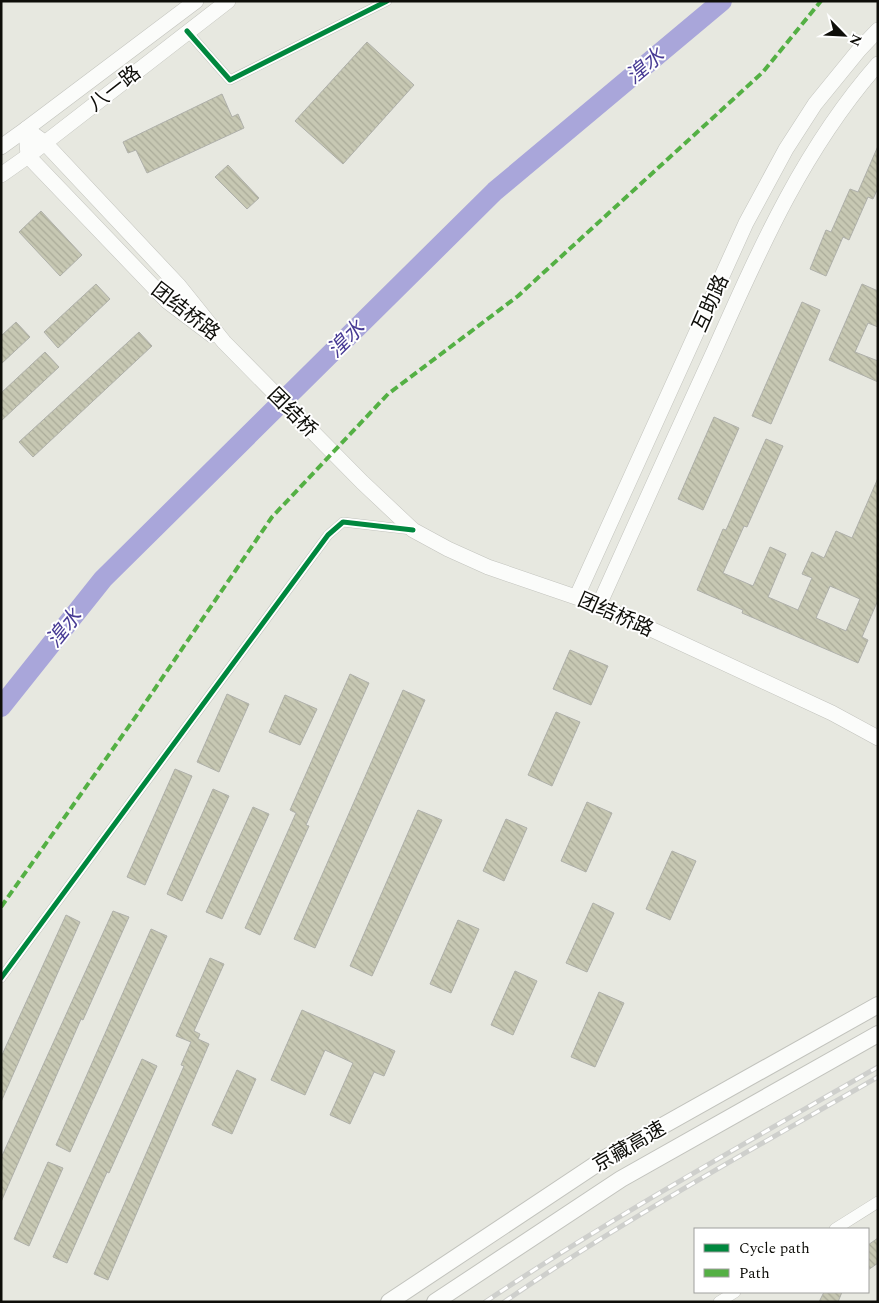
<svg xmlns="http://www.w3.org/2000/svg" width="879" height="1303" font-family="Spectral,'Noto Sans SC',serif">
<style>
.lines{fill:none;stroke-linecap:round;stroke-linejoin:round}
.river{stroke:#a9a6da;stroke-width:20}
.building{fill:url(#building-back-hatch);stroke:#afb0aa;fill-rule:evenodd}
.minor-casing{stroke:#c2c3bd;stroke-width:10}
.tertiary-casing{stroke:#c2c3bd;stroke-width:12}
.primary-casing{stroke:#c2c3bd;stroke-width:16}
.trunk-casing{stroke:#c2c3bd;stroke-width:16}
.motorway-casing{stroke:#c2c3bd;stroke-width:18}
.minor{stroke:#fbfcfa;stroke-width:9}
.tertiary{stroke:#fbfcfa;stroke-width:11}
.primary{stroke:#fbfcfa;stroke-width:15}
.trunk{stroke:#fbfcfa;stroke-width:15}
.motorway{stroke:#fbfcfa;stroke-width:16}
.rail-casing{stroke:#cecfcc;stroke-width:5}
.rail{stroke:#fff;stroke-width:3;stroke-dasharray:9;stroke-linecap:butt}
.quiet{stroke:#54b044;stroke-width:4;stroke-dasharray:8 4;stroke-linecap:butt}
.cycleway-casing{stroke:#fff;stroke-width:8}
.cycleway{stroke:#00873e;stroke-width:5}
.labels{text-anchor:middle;stroke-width:4;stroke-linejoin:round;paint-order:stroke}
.street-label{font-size:20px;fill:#0e0e09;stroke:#fff}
.water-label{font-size:21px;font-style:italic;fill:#473a94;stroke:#fff}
</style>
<defs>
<pattern id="building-back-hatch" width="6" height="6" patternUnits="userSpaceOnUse" patternTransform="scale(1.25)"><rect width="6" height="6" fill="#c7c8b3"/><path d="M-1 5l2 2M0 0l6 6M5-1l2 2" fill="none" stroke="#aaab99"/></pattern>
</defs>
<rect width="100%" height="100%" fill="#e7e8e0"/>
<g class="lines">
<!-- river -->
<path class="river" d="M1 707 103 579 495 191 722 1"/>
</g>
<!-- building -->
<path class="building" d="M367 42 414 85 343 164 295 121Z
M222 94 232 117 238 114 244 128 147 173 136 150 128 153 123 142Z
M878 146V188L873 199 868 197 849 240 843 237 826 276 810 269 826 230 831 232 850 189 858 192Z
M228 165 259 198 247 209 215 177Z
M41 211 82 255 60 276 19 232Z
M96 284 110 299 58 348 44 332Z
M862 284 878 291V327L868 323 855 352 878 361V382L829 360Z
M802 302 820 310 771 424 752 416Z
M16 322 30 337 1 364V336Z
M139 332 152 346 33 457 19 442Z
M45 352 59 367 1 421V393Z
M714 417 739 428 703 510 678 499Z
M766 439 783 446 747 527 744 526 723 573 753 586 770 547 786 554 768 597 798 610 812 578 802 574 812 552 824 558 836 531 852 538 878 478V600L862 637 868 640 858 663 742 613 743 610 697 590 723 529 726 530ZM830 586 860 599 846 631 816 618Z
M570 650 608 666 591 705 553 689Z
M350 674 369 683 306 825 309 826 260 935 245 928 296 813 290 810Z
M403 690 425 700 315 948 294 939Z
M227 694 249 704 219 772 197 762Z
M285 695 317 709 300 745 269 732Z
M556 712 580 722 552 786 528 775Z
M175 769 192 776 145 885 127 877Z
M213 789 229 796 182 901 167 894Z
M587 802 612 813 586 872 561 861Z
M253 807 269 814 222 919 206 912Z
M418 810 442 820 372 976 350 966Z
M506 819 527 828 504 881 483 871Z
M672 851 696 861 670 920 646 909Z
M593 903 614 913 587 972 566 963Z
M113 911 129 917 83 1020 81 1019 1 1202V1158Z
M66 915 80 922 1 1102V1057Z
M458 920 479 929 451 993 430 984Z
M151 929 167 936 70 1152 56 1145Z
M210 958 224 964 194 1031 200 1034 198 1039 209 1044 108 1280 94 1274 184 1066 181 1065 191 1042 176 1036Z
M515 971 537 981 513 1035 491 1025Z
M599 992 624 1003 595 1067 571 1057Z
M302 1010 395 1051 384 1076 374 1072 350 1124 330 1115 353 1063 325 1050 305 1095 271 1080Z
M142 1059 157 1066 109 1173 107 1172 67 1263 53 1257Z
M237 1070 256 1079 232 1134 212 1125Z
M48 1162 63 1168 29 1246 14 1239Z
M878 1238V1263L868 1270V1245Z
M824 1292H842L838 1302H819Z"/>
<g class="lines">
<defs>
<path id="minor" d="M187 31 230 80 387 1
M1 978 328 535 343 522 412 530"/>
<path id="tertiary" d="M835 1229 878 1202
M719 1302 735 1292"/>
<path id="primary" d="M28 156 228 1
M28 156 26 129 196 1
M599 605 832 713 878 738"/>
<path id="trunk" d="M1 147 26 129 44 142 179 286 224 342 362 482 413 530 448 549 488 567 599 605C637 520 676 434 715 349 760 248 804 148 878 64
M1 175 28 156 167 301 212 335
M577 596 746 223 786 149 815 104 859 50 878 30"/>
<path id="motorway" d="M389 1302 607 1157 878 1005
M435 1302 621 1179 878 1034"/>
</defs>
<!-- minor casing -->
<use href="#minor" class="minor-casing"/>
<!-- tertiary casing -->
<use href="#tertiary" class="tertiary-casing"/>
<!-- primary casing -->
<use href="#primary" class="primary-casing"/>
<!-- trunk casing -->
<use href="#trunk" class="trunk-casing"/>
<!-- motorway casing -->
<use href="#motorway" class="motorway-casing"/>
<!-- minor -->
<use href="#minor" class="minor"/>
<!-- tertiary -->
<use href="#tertiary" class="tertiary"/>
<!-- primary -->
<use href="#primary" class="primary"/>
<!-- trunk -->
<use href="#trunk" class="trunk"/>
<!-- motorway -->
<use href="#motorway" class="motorway"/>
<defs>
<path id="rail" d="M485 1302C612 1217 746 1143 878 1067
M504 1302C623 1220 753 1149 878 1077"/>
</defs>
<!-- rail casing -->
<use href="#rail" class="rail-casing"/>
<!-- rail -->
<use href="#rail" class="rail"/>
<!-- quiet -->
<path class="quiet" d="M1 907 139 712 272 517 388 394 518 296 763 72 821 1"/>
<defs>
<path id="cycleway" d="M187 31 230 80 387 1
M1 978 328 535 343 522 413 530"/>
</defs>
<!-- cycleway casing -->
<use href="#cycleway" class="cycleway-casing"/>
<!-- cycleway -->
<use href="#cycleway" class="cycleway"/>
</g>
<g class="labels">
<!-- street labels -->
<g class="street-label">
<text transform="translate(114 88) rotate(-38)" y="7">八一路</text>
<text transform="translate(710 303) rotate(-66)" y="7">互助路</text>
<text transform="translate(186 311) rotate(38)" y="7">团结桥路</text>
<text transform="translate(293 412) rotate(45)" y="7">团结桥</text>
<text transform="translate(616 614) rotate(24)" y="7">团结桥路</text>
<text transform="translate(629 1146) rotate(-30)" y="7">京藏高速</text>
</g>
<!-- water labels -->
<g class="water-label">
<text transform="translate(645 66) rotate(-40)" y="7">湟水</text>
<text transform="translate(346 339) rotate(-45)" y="7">湟水</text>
<text transform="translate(64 628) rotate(-51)" y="7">湟水</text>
</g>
</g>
<!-- border -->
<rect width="879" height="1303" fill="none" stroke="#0e0e09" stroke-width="5"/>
<!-- legend -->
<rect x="694" y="1228" width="175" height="65" fill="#ffffff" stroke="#9f9f9d"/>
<rect x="704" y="1244" width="25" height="8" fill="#00873e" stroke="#9f9f9d"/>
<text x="739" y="1253" font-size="15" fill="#0e0e09">Cycle path</text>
<rect x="704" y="1269" width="25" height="8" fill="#54b044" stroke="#9f9f9d"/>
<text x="739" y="1278" font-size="15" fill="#0e0e09">Path</text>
<!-- north arrow -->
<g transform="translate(844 35) rotate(114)" stroke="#ffffff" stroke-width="4" paint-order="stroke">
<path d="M0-4L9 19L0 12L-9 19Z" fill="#0e0e09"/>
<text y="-8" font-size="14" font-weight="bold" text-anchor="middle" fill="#0e0e09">N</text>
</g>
</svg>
